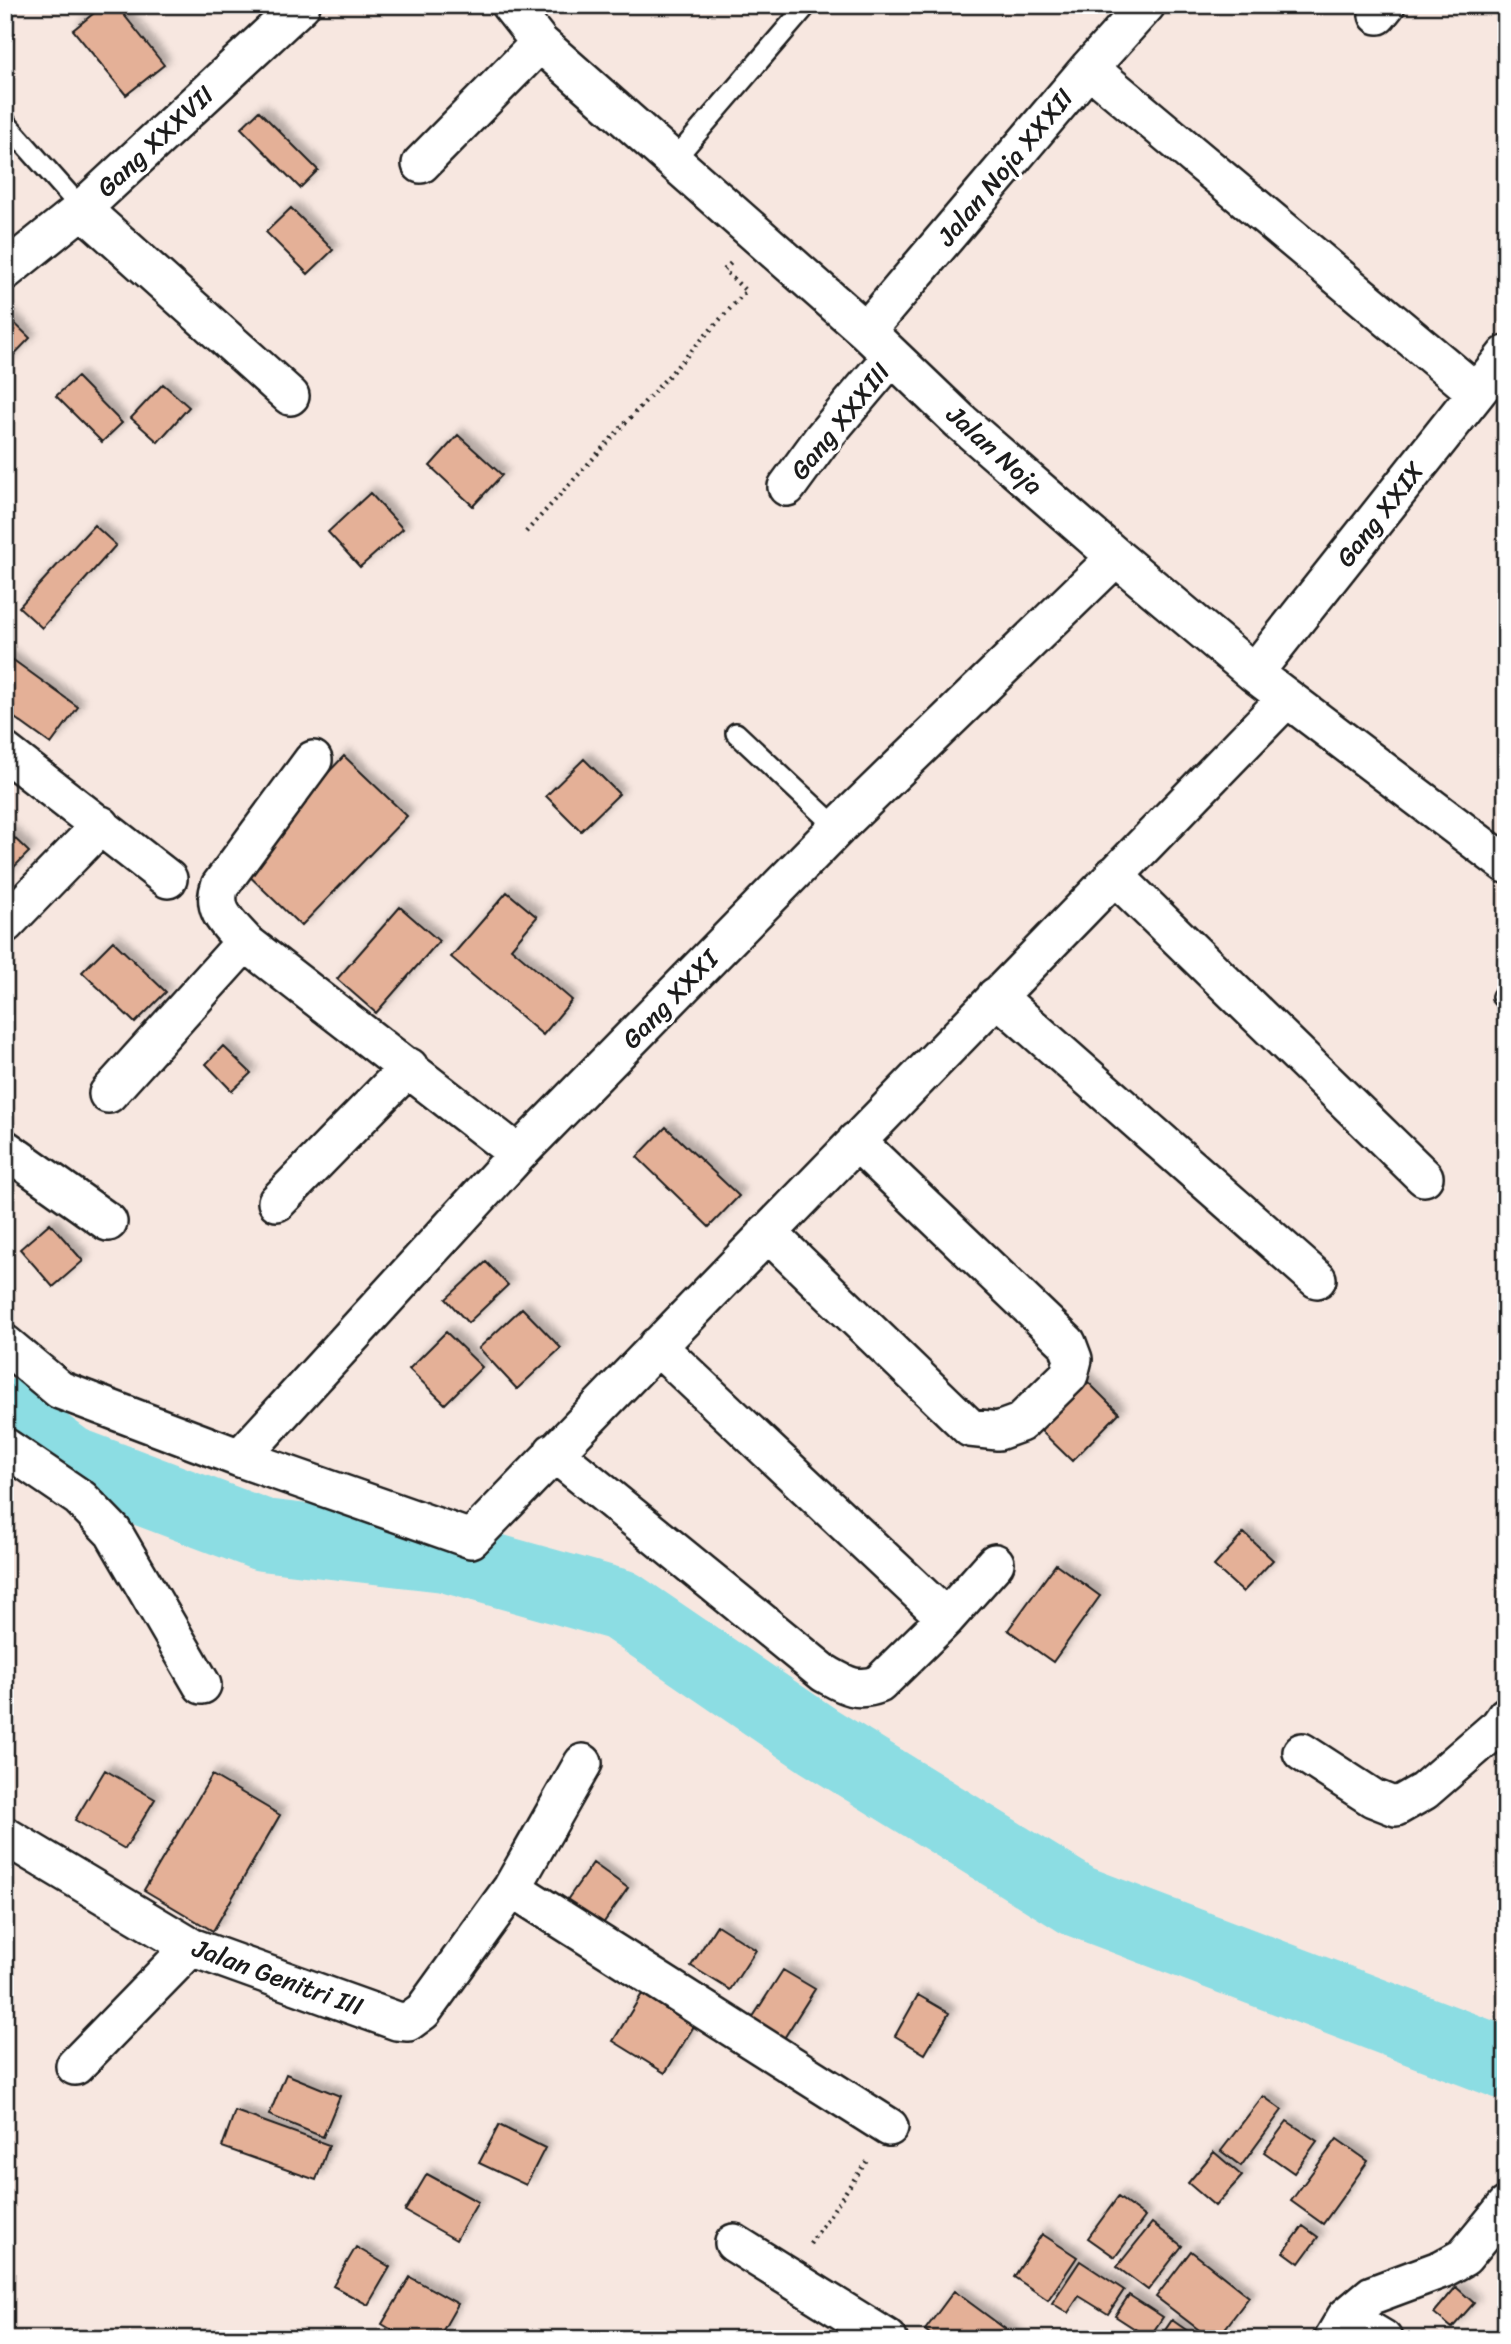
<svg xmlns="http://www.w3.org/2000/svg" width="1511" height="2344" font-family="Sriracha,sans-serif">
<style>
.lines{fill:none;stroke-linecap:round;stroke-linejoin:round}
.river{stroke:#8cdde3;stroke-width:72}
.building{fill:#e4b097;stroke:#1c1c1c;stroke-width:2;filter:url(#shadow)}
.lane-casing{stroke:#1c1c1c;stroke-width:24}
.street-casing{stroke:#1c1c1c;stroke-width:42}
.path{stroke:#1c1c1c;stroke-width:4.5;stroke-dasharray:2 5;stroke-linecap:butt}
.lane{stroke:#fff;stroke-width:19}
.street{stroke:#fff;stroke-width:37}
.labels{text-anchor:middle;stroke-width:7;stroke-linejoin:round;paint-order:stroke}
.street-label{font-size:26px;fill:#1c1c1c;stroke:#fff}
</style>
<defs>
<filter id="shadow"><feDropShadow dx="6" dy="-6" stdDeviation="3.5" flood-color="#0004"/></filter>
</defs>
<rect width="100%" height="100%" fill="#f7e7e0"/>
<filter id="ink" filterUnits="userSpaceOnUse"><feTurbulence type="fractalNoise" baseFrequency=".0143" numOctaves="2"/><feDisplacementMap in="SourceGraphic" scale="14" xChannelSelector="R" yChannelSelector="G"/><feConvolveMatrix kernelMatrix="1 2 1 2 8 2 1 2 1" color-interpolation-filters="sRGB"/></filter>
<g filter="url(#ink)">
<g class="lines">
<!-- river -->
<path class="river" d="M5 1414 70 1462 263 1535 445 1556 620 1605 819 1741 1078 1901 1506 2064"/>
</g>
<!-- building -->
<path class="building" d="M104 5H116L164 65 126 95 73 30Z
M259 111 318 170 300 188 241 128Z
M291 208 333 250 308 274 266 232Z
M5 314 30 338 5 364Z
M77 377 122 423 102 442 56 396Z
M163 384 189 407 158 442 131 418Z
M458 435 502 475 473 506 430 466Z
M370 493 403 529 360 567 328 532Z
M94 525 116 545 42 628 19 607Z
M5 654 78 707 51 744 5 711Z
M344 756 407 816 301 926 239 866Z
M584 759 619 794 581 831 546 796Z
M5 829 29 852 5 876Z
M507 892 537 917 511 948 572 1000 543 1035 451 957Z
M400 907 439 941 376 1013 337 979Z
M113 941 166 992 135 1023 82 972Z
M223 1046 251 1073 232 1091 206 1064Z
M666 1127 739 1196 709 1227 637 1157Z
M50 1223 83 1261 53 1287 20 1249Z
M486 1262 508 1285 468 1323 446 1299Z
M522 1308 561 1348 517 1389 479 1348Z
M446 1332 482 1367 445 1404 409 1369Z
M1082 1376 1119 1413 1072 1461 1034 1424Z
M1244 1533 1273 1560 1243 1592 1214 1566Z
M1056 1564 1100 1596 1053 1662 1008 1630Z
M105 1770 155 1799 125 1849 75 1820Z
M212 1775 280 1815 213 1931 144 1890Z
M593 1863 628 1888 602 1925 567 1900Z
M717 1925 756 1950 730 1990 691 1966Z
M783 1970 815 1989 781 2043 749 2023Z
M642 1994 694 2026 665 2073 613 2041Z
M918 1995 949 2013 925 2054 895 2036Z
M286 2074 340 2096 323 2137 269 2115Z
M1263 2096 1282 2110 1241 2166 1221 2151Z
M235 2111 329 2145 316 2180 222 2147Z
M1287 2121 1317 2141 1294 2173 1264 2152Z
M499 2125 545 2148 526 2185 479 2163Z
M1337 2139 1368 2161 1323 2224 1291 2201Z
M1214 2152 1242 2176 1215 2206 1188 2183Z
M427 2174 478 2202 456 2240 405 2211Z
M1118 2197 1145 2217 1115 2257 1088 2238Z
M1152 2223 1182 2246 1148 2290 1117 2267Z
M1303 2226 1318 2237 1299 2263 1284 2252Z
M1042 2234 1077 2257 1048 2300 1014 2277Z
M356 2247 390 2267 368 2305 333 2286Z
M1191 2251 1249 2297 1217 2339H1211L1156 2297Z
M1080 2261 1124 2290 1108 2314 1079 2296 1068 2313 1052 2303Z
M410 2277 458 2304 438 2339H407L382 2324Z
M1456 2287 1474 2303 1452 2328 1434 2313Z
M954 2291 1019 2339H936L925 2330Z
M1129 2295 1163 2317 1149 2338 1115 2316Z
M1172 2320 1199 2339H1159Z"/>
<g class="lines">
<defs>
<path id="lane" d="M5 122 82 209
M674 160 807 5
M736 733 837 828
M1502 997 1506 993"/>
<path id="street" d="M510 5 540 43 866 331 961 422 1116 557 1254 673 1506 864
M1378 15 1386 5
M1089 68 1476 392
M421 164 540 43
M82 209 290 396
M5 271 82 209 301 5
M866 331 1089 68 1146 5
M787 487 822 439 892 356
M1254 673 1506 355
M5 752 168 879
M313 760 220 886C211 911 229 924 245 942L518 1154
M1114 875 1424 1177
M5 924 101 825
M996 996 1317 1279
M108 1094 245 942
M5 1149 108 1222
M277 1202 409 1067
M767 1232 970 1428 998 1431 1020 1423 1069 1375 1073 1359 1067 1343 856 1141
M5 1344 60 1390 240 1458 471 1539 1287 698
M657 1346 946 1618
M5 1447 80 1498 113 1532 202 1685
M553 1452 824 1673C844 1684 856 1693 879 1684L946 1618 995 1563
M240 1458 518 1154 837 828 1116 557
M1302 1752 1373 1798 1396 1807 1424 1791 1499 1726 1506 1716
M5 1836 191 1947 397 2021 408 2022 423 2011 512 1888 583 1763
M512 1888 889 2127
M75 2066 191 1947
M734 2243 888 2339
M1346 2317 1383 2339
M1333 2339 1346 2317 1372 2295 1442 2269 1464 2257 1506 2206"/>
</defs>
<!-- lane casing -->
<use href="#lane" class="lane-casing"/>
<!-- street casing -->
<use href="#street" class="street-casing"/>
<!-- path -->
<path class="path" d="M526 532 746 291 724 270 731 263
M810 2244 868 2159"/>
<!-- lane -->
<use href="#lane" class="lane"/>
<!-- street -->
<use href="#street" class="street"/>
</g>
</g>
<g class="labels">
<!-- street labels -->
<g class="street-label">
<text transform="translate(155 141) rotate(-43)" y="9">Gang XXXVII</text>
<text transform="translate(1005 167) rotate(-50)" y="9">Jalan Noja XXXII</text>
<text transform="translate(840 421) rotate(-51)" y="9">Gang XXXIII</text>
<text transform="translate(995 450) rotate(42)" y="9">Jalan Noja</text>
<text transform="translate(1380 514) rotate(-52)" y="9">Gang XXIX</text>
<text transform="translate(670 999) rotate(-46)" y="9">Gang XXXI</text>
<text transform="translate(278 1977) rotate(20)" y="9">Jalan Genitri III</text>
</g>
</g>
<!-- margin -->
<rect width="1511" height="2344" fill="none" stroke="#fff" stroke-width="28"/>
<rect x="14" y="14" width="1483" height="2316" fill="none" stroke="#1c1c1c" stroke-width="2.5" filter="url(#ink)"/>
</svg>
